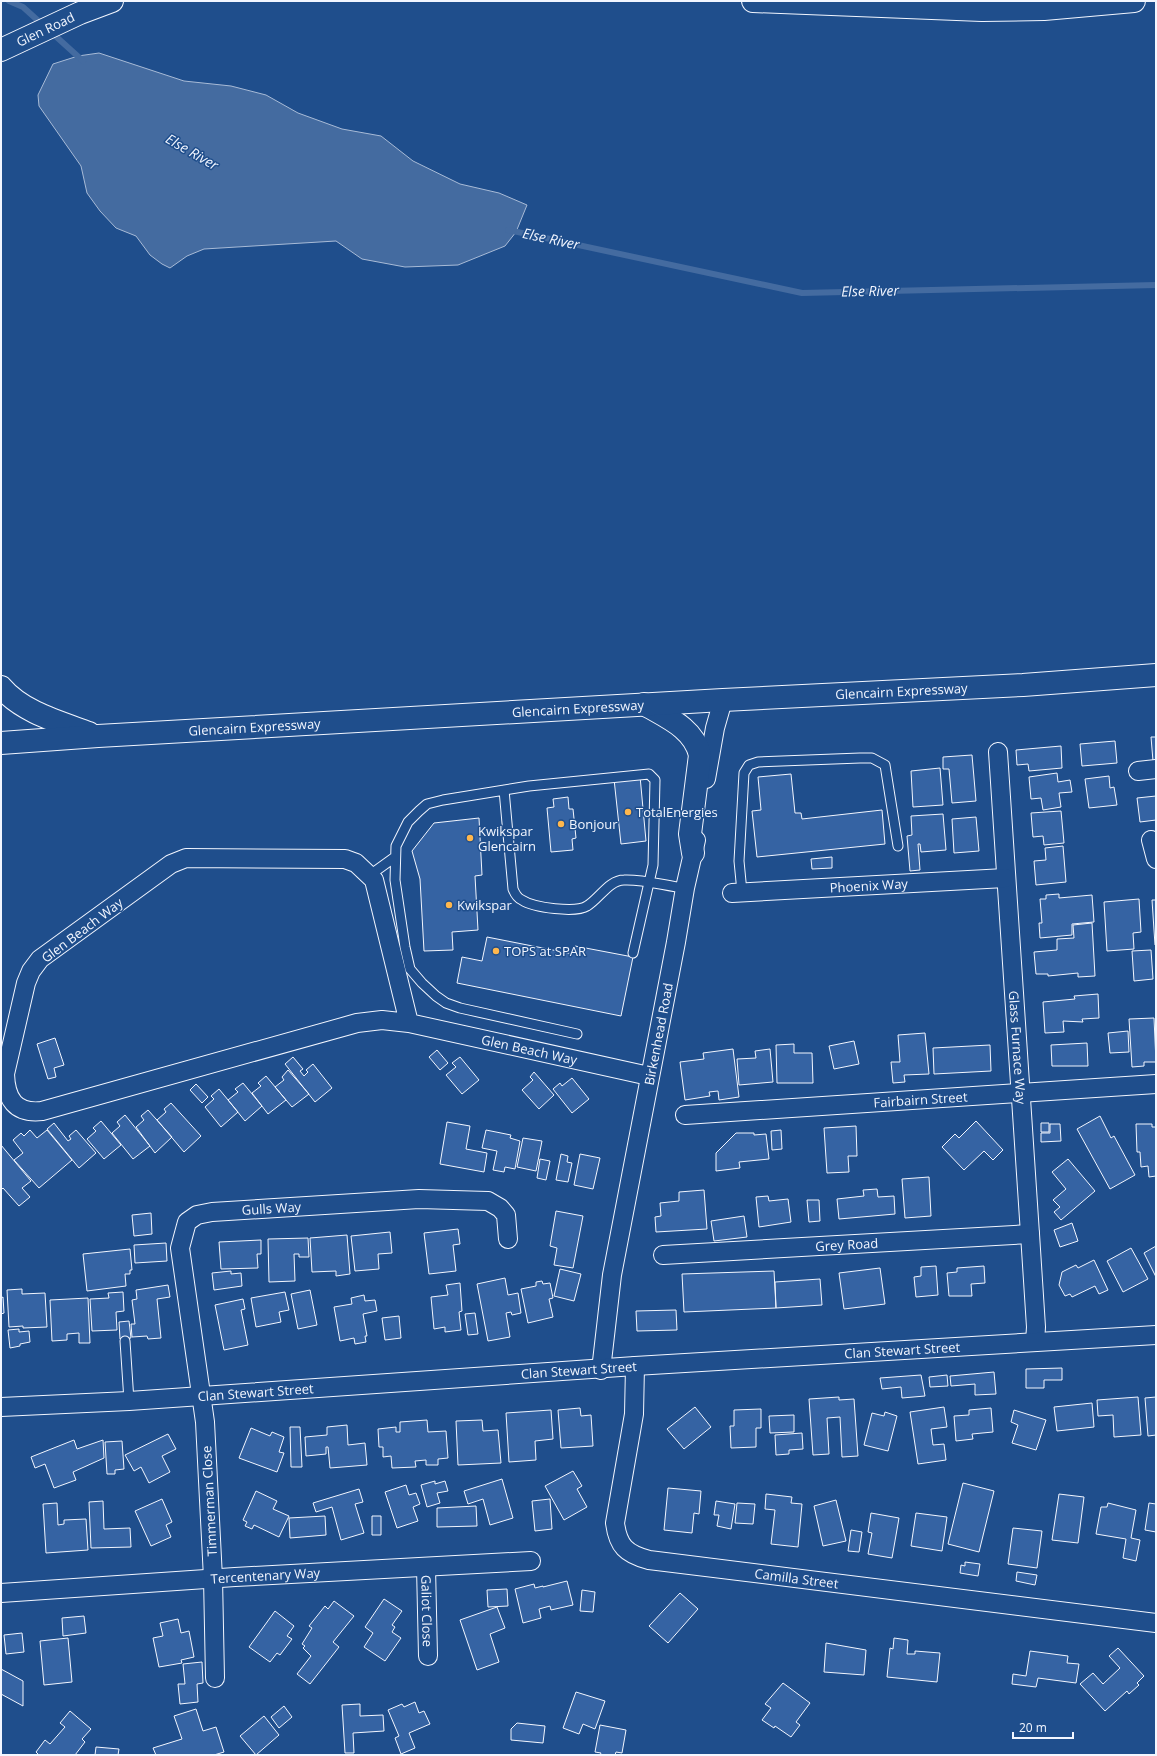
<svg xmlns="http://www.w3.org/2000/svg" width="1157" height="1756" font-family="'Open Sans',sans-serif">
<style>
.water{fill:#446ba0;stroke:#a8bbd7}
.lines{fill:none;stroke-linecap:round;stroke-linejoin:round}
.stream{stroke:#446ba0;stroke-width:6}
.building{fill:#3563a3;stroke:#f2f6ff}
.lane-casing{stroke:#f2f6ff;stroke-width:11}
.street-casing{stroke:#f2f6ff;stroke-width:20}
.secondary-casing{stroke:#f2f6ff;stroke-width:24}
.primary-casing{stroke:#f2f6ff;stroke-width:24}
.lane{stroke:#1f4e8c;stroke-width:9}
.street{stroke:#1f4e8c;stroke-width:18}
.secondary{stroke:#1f4e8c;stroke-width:22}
.primary{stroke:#1f4e8c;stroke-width:22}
.poi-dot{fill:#ffb74d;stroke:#1f4e8c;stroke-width:1.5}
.labels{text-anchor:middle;stroke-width:3;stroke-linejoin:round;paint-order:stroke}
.street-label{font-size:13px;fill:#f2f6ff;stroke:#1f4e8c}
.poi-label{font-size:13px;fill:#f2f6ff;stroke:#1f4e8c;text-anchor:start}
.water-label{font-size:14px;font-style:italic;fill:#f2f6ff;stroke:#1f4e8c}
</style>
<rect width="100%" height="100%" fill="#1f4e8c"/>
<!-- water -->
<path class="water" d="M99 53 184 81 231 86 266 95 298 113 342 129 381 136 413 161 460 184 499 193 527 205 516 232 505 246 458 265 405 267 362 259 336 241 204 249 187 256 170 268 162 264 150 255 136 236 116 228 100 211 87 193 81 166 39 106 38 95 53 64 78 56Z"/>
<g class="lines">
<!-- stream -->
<path class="stream" d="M9 1 23 7 44 26
M51 32 83 61
M508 230 802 293 1156 285"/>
</g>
<!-- building -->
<path class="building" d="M1151 737H1156V760L1153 761Z
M1115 741 1117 763 1082 766 1080 744Z
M1061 746 1062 768 1029 771 1028 764 1017 765 1016 750Z
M972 755 976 801 952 803 949 769H943V757Z
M940 768 943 805 913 807 911 771Z
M1057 773 1058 782 1070 780 1072 792 1059 793 1061 807 1043 810 1041 798 1031 799 1029 777Z
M791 774 795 813H801L802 819 882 810 885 844 757 857 752 811 761 810 758 777Z
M640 776 646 841 621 844 614 779Z
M1109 776 1110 788 1114 787 1117 805 1089 808 1085 779Z
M1156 796V820L1140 822 1137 798Z
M568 797 569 809H573L576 838 572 839 573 850 551 852 547 808 554 807 553 799Z
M1061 811 1064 843 1044 845 1043 836 1033 837 1031 813Z
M943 814 946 850 921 852 920 844H918L920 870 910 871 907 836 912 835 911 816Z
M976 817 979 851 954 853 952 819Z
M479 818 482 875 475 876 478 930 452 932 453 950 424 951 420 879 412 851 434 823Z
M1063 846 1066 882 1036 885 1034 861 1046 860 1045 848Z
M832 857V868L812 869 811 859Z
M1059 894V898L1092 895 1094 922 1072 924V935L1040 938 1039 923H1042L1040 899H1046V895Z
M1139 899 1141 932 1133 933 1134 949 1107 951 1104 902Z
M1152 900H1156V945H1155Z
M1092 923 1095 976 1078 977V973L1048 976V974H1036L1034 952 1057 950V939L1074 938 1073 925Z
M487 937 573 954 575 946 633 957 621 1016 457 983 462 957 482 961Z
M1151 950 1153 979 1134 981 1132 951Z
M1098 994 1099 1018 1082 1019 1083 1022 1063 1021 1064 1032 1045 1033 1043 1002 1075 999 1074 996Z
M1154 1018 1156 1062H1144V1066L1132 1067 1129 1019Z
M1128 1031 1129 1052 1110 1053 1108 1033Z
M925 1033 929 1074 904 1075 905 1082 893 1083 891 1062H900L898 1035Z
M55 1038 64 1065 54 1068 56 1077 48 1079 37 1044Z
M854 1041 859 1064 834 1069 829 1046Z
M1087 1043 1088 1066H1052L1051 1045Z
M794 1044V1053H812L813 1083H777L776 1045Z
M990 1045 991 1071 934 1074 933 1048Z
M733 1049 739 1097 719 1100 718 1091 709 1092 710 1096 685 1100 680 1062 704 1059 703 1053Z
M770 1049 773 1082 739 1085 737 1059 756 1058 755 1051Z
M437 1050 448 1063 440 1070 429 1057Z
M293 1057 303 1069 300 1071 304 1076 308 1072 306 1070 313 1064 332 1088 315 1102 285 1064Z
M460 1057 479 1080 462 1094 446 1075 456 1067 452 1063Z
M288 1070 309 1094 292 1107 275 1087 284 1080 282 1077Z
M534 1072 554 1095 539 1109 522 1090 533 1080 530 1077Z
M266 1076 286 1100 268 1114 252 1093 261 1086 258 1083Z
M572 1078 589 1099 572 1113 553 1089 560 1083 562 1086Z
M243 1083 262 1106 245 1121 228 1100 238 1092 235 1089Z
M196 1084 208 1097 202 1103 190 1090Z
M219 1089 238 1112 221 1127 205 1107 214 1099 211 1096Z
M171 1103 201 1136 184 1152 157 1120 166 1112 164 1109Z
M148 1110 172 1137 155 1153 136 1127 144 1120 141 1116Z
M125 1115 150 1146 133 1159 112 1133 120 1126 117 1122Z
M1100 1116 1111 1138 1114 1136 1135 1175 1110 1189 1077 1129Z
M101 1121 121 1145 104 1159 87 1139 96 1131 93 1128Z
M976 1121 1003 1150 993 1160 984 1151 964 1170 942 1147 955 1134 959 1138Z
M447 1122 470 1126 466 1149 487 1153 484 1172 440 1164Z
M54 1123 68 1141 71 1139 69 1136 76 1130 96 1153 79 1168 47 1129Z
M1041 1123H1049V1132H1041Z
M1050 1124H1060L1061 1141 1041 1142V1133H1050Z
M1136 1124H1152V1127H1156V1176L1149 1177 1148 1166 1141 1167 1140 1152H1137Z
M856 1126 857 1156H848L849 1172 827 1173 824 1128Z
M30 1130 37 1138 47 1130 72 1160 39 1188 14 1160 23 1153 13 1140 21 1133 24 1136Z
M486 1130 511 1135 510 1138 520 1141 515 1169 505 1167 504 1172 493 1170 497 1151 482 1148Z
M781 1130 782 1149 772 1150 771 1131Z
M736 1133H754V1135L766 1134 769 1159 739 1162 740 1168 716 1171V1153Z
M523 1138 542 1141 536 1171 517 1167Z
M1 1145 31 1181 22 1188 30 1197 19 1206 3 1188 1 1190Z
M561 1154 568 1156 567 1162 572 1163 568 1182 556 1180Z
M580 1154 600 1158 593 1189 574 1185Z
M540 1159 550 1161 546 1180 537 1178Z
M1068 1159 1095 1191 1061 1220 1054 1212 1060 1207 1053 1200 1066 1189 1052 1172Z
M929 1177 931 1216 905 1218 902 1179Z
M877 1189 878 1197 894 1196 895 1214 839 1219 837 1199 864 1196 863 1190Z
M704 1190 707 1229 656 1232 655 1217 661 1216 660 1203 679 1201V1192Z
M768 1196 769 1201 788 1199 791 1222 759 1227 756 1197Z
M807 1200H819L820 1221 809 1222Z
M556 1211 583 1216 573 1268 554 1265 557 1248 550 1246Z
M151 1213 152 1234 134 1236 132 1215Z
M744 1216 747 1237 714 1241 711 1221Z
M1072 1223 1078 1241 1060 1247 1054 1230Z
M458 1229 460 1244 453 1245 456 1271 429 1274 424 1233Z
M390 1232 392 1253 378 1254 379 1269 355 1271 351 1236Z
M347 1235 350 1274 336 1276V1271L312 1272 310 1238Z
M308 1238 309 1257H299V1254H294L295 1281 269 1282 268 1239Z
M261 1240V1254H257L258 1268 221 1269 219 1242Z
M166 1243 167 1261 135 1263 134 1245Z
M1156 1246V1277L1144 1253Z
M1131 1248 1148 1279 1123 1292 1107 1261Z
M130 1249 132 1270H130V1274H125L126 1286 87 1291 83 1254Z
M1094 1260 1108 1290 1099 1294 1095 1286 1072 1297 1070 1294 1065 1296 1059 1285 1062 1272 1076 1265 1078 1268Z
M936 1266 938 1295 916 1297 914 1277 921 1276V1267Z
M984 1266 985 1283 971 1284 972 1296H949L947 1273 957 1272V1268Z
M880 1268 885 1304 844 1309 839 1273Z
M560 1269 581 1274 574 1301 554 1296Z
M231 1271V1274L241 1273 242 1286 214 1290 212 1273Z
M774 1271 776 1308 684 1312 682 1274Z
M505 1278 508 1295 518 1293 521 1313 512 1315 511 1312 506 1313 510 1337 488 1341 477 1284Z
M820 1279 822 1305 776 1308 775 1282Z
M542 1281 543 1284 550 1283 553 1298 549 1299 553 1317 528 1323 521 1289 536 1286V1282Z
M460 1283 462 1311 459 1312 461 1330 445 1332V1327L434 1329 431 1297 448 1295 446 1285Z
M168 1285 170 1297 157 1299 161 1338 148 1339 147 1336 132 1337 131 1324H135L132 1300 137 1299 136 1290Z
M22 1289V1294L45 1293 47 1327 23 1328V1326L9 1327 7 1290Z
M310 1290 317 1325 298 1329 291 1294Z
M123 1292 124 1311 116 1312 117 1330 92 1331 90 1299 109 1298 108 1293Z
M285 1292 289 1310 279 1312 281 1322 256 1327 251 1298Z
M364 1295 365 1301 375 1300 377 1311 363 1314 367 1336H365L366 1342 355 1344 354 1338 340 1341 334 1307 352 1304 351 1298Z
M3 1297 4 1313 1 1314V1298Z
M88 1298 90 1343H79V1333L67 1334V1340L52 1341 50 1300Z
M243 1299 245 1309 241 1310 248 1345 224 1350 215 1305Z
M676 1310 677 1330 637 1331 636 1311Z
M475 1313 478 1334 468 1335 465 1314Z
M399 1316 401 1338 385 1340 382 1318Z
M129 1321 131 1338 120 1339 119 1322Z
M19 1329V1332L29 1331 30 1342 20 1344V1346L10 1348 8 1330Z
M1062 1368V1380H1044V1388H1026V1369Z
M994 1372 996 1394 975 1395V1384L951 1386 950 1376Z
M921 1375 925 1396 902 1398 901 1387 882 1389 880 1378Z
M947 1375 948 1386 930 1387 929 1377Z
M839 1397V1400L854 1399 858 1456 842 1457 840 1417 827 1418 829 1454 813 1455 809 1399Z
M1138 1397 1141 1435 1114 1437 1113 1415 1098 1416 1097 1400Z
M1156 1397V1435L1148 1436 1145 1398Z
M1092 1403 1094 1427 1057 1431 1054 1407Z
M695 1407 711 1427 684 1449 667 1429Z
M944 1407 947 1427 931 1429 933 1445 944 1444 946 1460 918 1464 910 1412Z
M580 1408 581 1416 591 1415 593 1446 561 1448 558 1410Z
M991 1408 993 1432 972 1434 973 1439 956 1441 954 1416 969 1415V1410Z
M761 1409V1428H756V1447L731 1448 730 1426H734V1410Z
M551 1410 553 1439 535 1441 536 1460 509 1462 506 1413Z
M1014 1410 1046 1420 1036 1450 1012 1443 1018 1425 1011 1422Z
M885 1412 897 1416 888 1451 864 1445 872 1413 884 1416Z
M794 1415V1432L770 1433 769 1416Z
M427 1420 428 1432 446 1431 448 1458 438 1459V1465H426V1460L415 1461 416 1467 392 1468 391 1456 383 1457V1447H379L378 1429 396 1427V1432H400V1422Z
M482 1420 483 1431 498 1430 501 1463 458 1465 456 1421Z
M347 1425 348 1445 365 1443 367 1465 330 1468 328 1447H326V1454L306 1456 305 1437 327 1435V1427Z
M290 1427H300L302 1467H291Z
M251 1428 270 1436 272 1432 284 1437 279 1452 284 1453 277 1472 239 1458Z
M802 1433 803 1449 789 1450V1454L776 1455 775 1435Z
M168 1434 176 1449 162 1456 170 1472 149 1483 141 1467 134 1471 125 1455Z
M74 1440 77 1449 103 1440 104 1458 73 1472 76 1480 54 1488 45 1464 35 1468 31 1457Z
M122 1441 124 1469 115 1470V1474H107L105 1442Z
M573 1471 582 1486 577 1489 587 1507 564 1520 545 1486Z
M502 1479 513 1518 490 1525 483 1499 468 1504 464 1491Z
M435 1481V1484L445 1481 448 1491 437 1493 440 1503 427 1507 421 1485Z
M963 1483 994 1491 979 1552 948 1544Z
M406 1485 409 1495 416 1493 420 1504 413 1507 418 1521 397 1528 385 1492Z
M668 1488 701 1491 699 1514 694 1513 692 1533 664 1530Z
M359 1489 363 1502 355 1504 364 1533 341 1540 332 1507 316 1512 313 1503Z
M256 1491 277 1501 273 1509 289 1516 279 1537 254 1525 252 1529 245 1526 247 1522 243 1520Z
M766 1494 792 1497 791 1503 802 1504 798 1547 771 1544 775 1510 765 1509Z
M1059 1494 1084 1497 1078 1543 1052 1540Z
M162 1499 172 1522 166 1525 171 1537 151 1546 135 1511Z
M550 1499 552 1529 535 1531 532 1501Z
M836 1500 846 1541 823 1546 814 1506Z
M103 1501 104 1529 130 1528 131 1547 91 1548 89 1502Z
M716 1501 735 1504 731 1529 717 1526 719 1515H714Z
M57 1503 58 1525 64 1524V1520L86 1519 88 1550 46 1553 43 1504Z
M737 1503 755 1504 753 1524 735 1523Z
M1108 1503 1136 1510 1131 1538 1140 1540 1136 1561 1123 1558 1126 1539 1096 1534 1101 1507H1107Z
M1149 1503 1156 1504V1532L1145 1530Z
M476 1506 477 1526 437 1527V1508Z
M871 1513 899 1518 892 1558 868 1554 872 1533 868 1532Z
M916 1513 947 1517 942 1551 911 1546Z
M325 1516 326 1535 290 1538 289 1518Z
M372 1516H381V1535H372Z
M1013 1528 1042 1531 1037 1568 1008 1564Z
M851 1530 862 1532 859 1552 848 1551Z
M965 1562 980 1564 978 1576 960 1573 961 1565 965 1566Z
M1017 1572 1037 1575 1035 1585 1016 1581Z
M567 1581 573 1605 551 1610 550 1606 539 1609 541 1618 523 1623 515 1589 534 1584 535 1588 543 1586V1587Z
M507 1589 508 1606 488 1607 487 1590Z
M582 1590 595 1592 593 1612 580 1611Z
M680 1593 698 1609 668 1643 649 1626Z
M384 1599 402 1611 392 1625 395 1627 392 1632 401 1638 385 1661 364 1647 373 1633 365 1627Z
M334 1601 354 1616 333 1642 339 1647 310 1684 297 1674 311 1656 303 1648 305 1646 302 1644 312 1628 309 1626 325 1606 328 1609Z
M497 1607 505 1628 490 1634 499 1662 477 1670 460 1620Z
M275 1611 294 1626 287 1636 292 1639 280 1655 277 1653 270 1662 249 1647Z
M84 1616 86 1633 63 1636 62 1618Z
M178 1619 181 1633 189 1631 194 1657 181 1660 182 1663 159 1667 153 1638 163 1636 160 1623Z
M22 1633 24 1652 6 1654 4 1635Z
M68 1638 72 1682 44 1685 40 1641Z
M894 1638 908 1640 907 1654H915V1651L940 1653 937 1682 887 1677 890 1648 893 1649Z
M826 1643 866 1650 864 1675 824 1672Z
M1118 1648 1144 1676 1137 1683 1139 1685 1129 1694 1127 1691 1105 1711 1080 1684 1093 1673 1103 1684 1120 1668 1109 1656Z
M1030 1651 1068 1656 1067 1663 1079 1664 1076 1683 1038 1678 1036 1687 1012 1684 1013 1674 1026 1676Z
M202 1662 203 1683 197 1684 198 1702 180 1704 178 1684H185L183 1664Z
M1 1669 23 1681V1706L1 1694Z
M783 1683 810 1703 796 1722 800 1725 791 1737 775 1726 774 1728 762 1720 771 1708 765 1704Z
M576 1692 605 1701 595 1729 583 1724 579 1734 563 1728Z
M415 1702 419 1713 424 1711 430 1724 409 1733 415 1748 401 1754 395 1738 399 1736 388 1710 402 1704 404 1707Z
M360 1704V1716L383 1715 384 1731 353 1733 354 1753H345L342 1705Z
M284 1706 292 1717 279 1728 271 1717Z
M196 1709 203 1731 216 1727 224 1752 214 1755H156L153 1748 182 1739 174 1716Z
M70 1711 91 1729 82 1739 85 1742 75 1755H39L36 1752 45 1740 50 1744 65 1727 60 1723Z
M264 1716 279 1735 256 1755 240 1736Z
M517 1723 545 1726 543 1743 511 1740V1729Z
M600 1725 626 1730 622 1753 616 1752 615 1755H600L601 1753 595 1752Z
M96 1747 119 1749 118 1755H95Z"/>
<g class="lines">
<defs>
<path id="lane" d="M504 790 513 889C515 894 517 898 522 900 534 908 576 913 587 906 599 899 609 880 624 880 644 879 665 886 685 888
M370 875 395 857
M742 892 739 861 744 773 749 765 758 762 860 758H872L885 765 898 846
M577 1034 460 1008 446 1003 436 996 422 983 410 969 405 947 395 880 396 846 408 822 419 811 427 804 443 800 529 786 649 774 655 780 653 865 633 953
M125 1341 129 1401"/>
<g id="street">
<path id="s1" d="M998 752 1030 1234 1036 1327 1035 1342"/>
<path d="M1138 771 1156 769"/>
<path d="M706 779 715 728 723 700"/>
<path d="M1151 840 1156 859"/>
<path id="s2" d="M732 893 1005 878"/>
<path id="s3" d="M409 1023 374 880 356 863 345 859 186 858 171 864 40 959 31 971 26 983 5 1074C6 1099 15 1114 42 1111L357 1023 382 1020 409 1023 649 1076"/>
<path id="s4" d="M685 1115 1156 1084"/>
<path id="s5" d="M663 1255 1030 1234"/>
<path id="s6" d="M635 1366 634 1414 615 1523C618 1546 626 1554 649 1560L1156 1623"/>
<path id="s7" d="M601 1370 612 1275 676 942 685 888 696 840"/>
<path id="s8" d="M1 1407 129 1401 635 1366 1156 1335"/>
<path id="s9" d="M426 1567 428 1656"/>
<path id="s10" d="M1 1593 235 1577 531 1561"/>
<path id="s11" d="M215 1678 213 1578 205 1422 180 1248 187 1222 197 1215 212 1212 419 1199 488 1201 500 1208 506 1215 508 1239"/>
</g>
<g id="secondary">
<path d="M753 1 982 10 1044 9 1134 1"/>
<path id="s12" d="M1 50 80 13 112 1"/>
</g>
<g id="primary">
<path d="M1 687C22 712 59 722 89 733"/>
<path d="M644 704C666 717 694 728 700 755L690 834 693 853"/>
<path id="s13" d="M1 743 98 736 723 700 1023 685 1156 675"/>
</g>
</defs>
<!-- lane casing -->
<use href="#lane" class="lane-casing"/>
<!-- street casing -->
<use href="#street" class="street-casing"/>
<!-- secondary casing -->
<use href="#secondary" class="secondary-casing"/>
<!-- primary casing -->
<use href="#primary" class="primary-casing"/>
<!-- lane -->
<use href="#lane" class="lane"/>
<!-- street -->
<use href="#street" class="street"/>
<!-- secondary -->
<use href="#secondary" class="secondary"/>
<!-- primary -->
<use href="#primary" class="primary"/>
</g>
<!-- markers -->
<g class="poi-dot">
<circle cx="628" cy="812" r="4"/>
<circle cx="561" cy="824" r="4"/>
<circle cx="470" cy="838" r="4"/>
<circle cx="449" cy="905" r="4"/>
<circle cx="496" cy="951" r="4"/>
</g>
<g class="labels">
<!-- street labels -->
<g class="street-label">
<text dy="5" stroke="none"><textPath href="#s12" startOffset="49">Glen Road</textPath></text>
<text dy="5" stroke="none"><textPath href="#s13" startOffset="902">Glencairn Expressway</textPath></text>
<text dy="5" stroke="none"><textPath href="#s13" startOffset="578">Glencairn Expressway</textPath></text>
<text dy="5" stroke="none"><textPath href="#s13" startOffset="254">Glencairn Expressway</textPath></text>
<text dy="5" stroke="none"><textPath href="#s2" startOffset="137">Phoenix Way</textPath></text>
<text transform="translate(82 930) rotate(-37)" y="5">Glen Beach Way</text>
<text dy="5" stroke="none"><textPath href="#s7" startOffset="341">Birkenhead Road</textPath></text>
<text dy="5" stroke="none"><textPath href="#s1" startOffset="296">Glass Furnace Way</textPath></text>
<text dy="5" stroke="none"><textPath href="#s3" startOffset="1206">Glen Beach Way</textPath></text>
<text dy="5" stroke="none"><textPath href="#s4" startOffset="236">Fairbairn Street</textPath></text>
<text dy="5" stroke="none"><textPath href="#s11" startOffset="546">Gulls Way</textPath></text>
<text dy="5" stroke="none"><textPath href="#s5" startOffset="184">Grey Road</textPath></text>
<text dy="5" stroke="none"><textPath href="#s8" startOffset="903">Clan Stewart Street</textPath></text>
<text dy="5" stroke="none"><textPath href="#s8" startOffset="579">Clan Stewart Street</textPath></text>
<text dy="5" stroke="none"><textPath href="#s8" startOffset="255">Clan Stewart Street</textPath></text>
<text transform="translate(209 1501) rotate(-93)" y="5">Timmerman Close</text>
<text dy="5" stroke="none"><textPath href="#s10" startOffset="265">Tercentenary Way</textPath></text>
<text dy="5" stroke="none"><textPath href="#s6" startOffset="362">Camilla Street</textPath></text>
<text dy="5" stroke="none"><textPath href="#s9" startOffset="44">Galiot Close</textPath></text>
</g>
<!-- poi labels -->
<g class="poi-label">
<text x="636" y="817">TotalEnergies</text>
<text x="569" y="829">Bonjour</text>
<text x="478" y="836">Kwikspar<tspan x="478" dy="15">Glencairn</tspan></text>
<text x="457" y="910">Kwikspar</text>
<text x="504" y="956">TOPS at SPAR</text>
</g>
<!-- water labels -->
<g class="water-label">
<text transform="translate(192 152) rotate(30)" y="5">Else River</text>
<text transform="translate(551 239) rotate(12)" y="5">Else River</text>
<text transform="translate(870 291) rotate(-1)" y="5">Else River</text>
</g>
</g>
<!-- border -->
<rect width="1157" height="1756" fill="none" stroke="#f2f6ff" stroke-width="4"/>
<!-- scale -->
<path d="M1013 1732v6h60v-6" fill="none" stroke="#f2f6ff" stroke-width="2"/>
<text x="1019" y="1732" font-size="12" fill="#f2f6ff" stroke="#1f4e8c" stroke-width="3" paint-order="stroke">20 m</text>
</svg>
